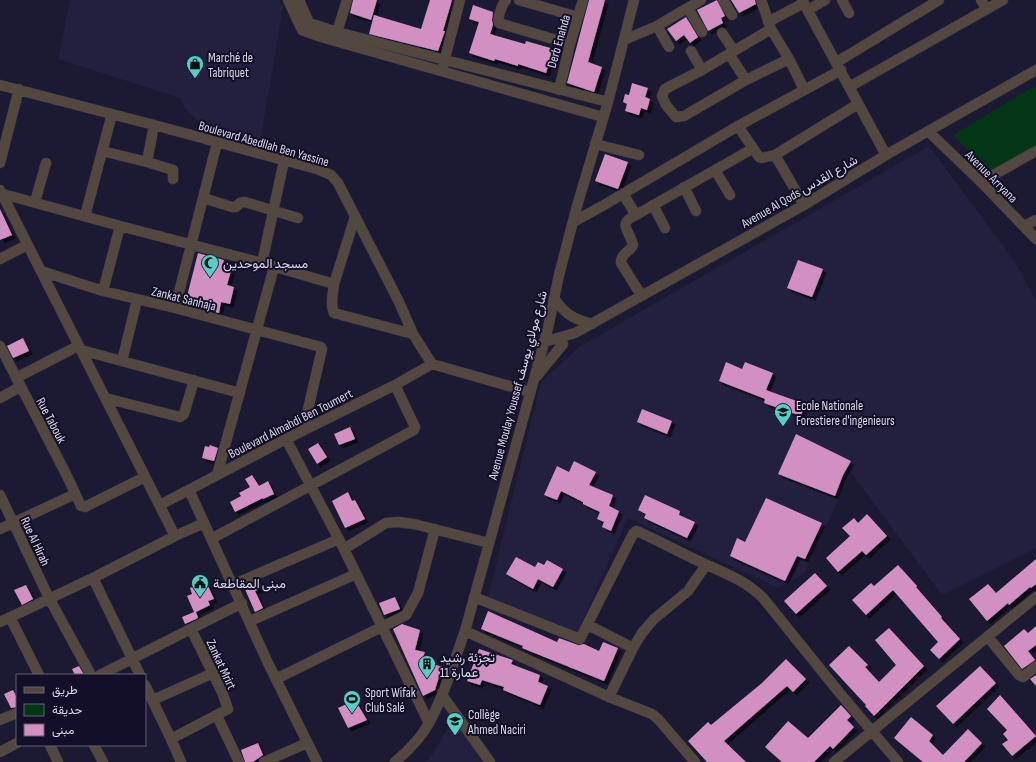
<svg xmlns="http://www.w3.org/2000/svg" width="1036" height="762" font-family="'Sofia Sans Condensed',Vazirmatn,sans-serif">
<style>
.built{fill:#231f3e}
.green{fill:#023615}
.building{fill:#d28fc2;filter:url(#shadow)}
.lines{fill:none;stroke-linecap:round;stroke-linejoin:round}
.minor-casing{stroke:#36344c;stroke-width:11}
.minor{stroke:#53483f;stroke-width:10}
.labels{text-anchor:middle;stroke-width:4;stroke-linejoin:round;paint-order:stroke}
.street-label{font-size:13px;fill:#d8d8e9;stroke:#130f28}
.poi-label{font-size:13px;fill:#d8d8e9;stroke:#130f28;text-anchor:start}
</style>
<defs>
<filter id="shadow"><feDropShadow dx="3.5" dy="3.5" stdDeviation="0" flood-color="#0009"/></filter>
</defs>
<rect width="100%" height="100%" fill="#1c1932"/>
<!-- built -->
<path class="built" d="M70 0H279L283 7 259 149 216 139 185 109 180 98 58 59Z
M929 146 1014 261 1036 300V548L942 595 851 473 804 574 778 588 628 518 576 635 488 597 541 382 579 347Z
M454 717 486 762H426L432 755Z"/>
<!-- green -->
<path class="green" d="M1036 85V146L989 173 953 135Z"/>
<!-- building -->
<path class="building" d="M353 0H377L371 20 350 13Z
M430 0H452L443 31H445L438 51 369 34 374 15 421 29Z
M589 0H605L588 62 602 67 594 92 567 83Z
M717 0 725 16 721 18 723 23 708 31 697 10Z
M731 0H755L756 4 739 13Z
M473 5 493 12 492 20 493 25 490 34 525 44 526 41 554 49 546 73 518 64V66L495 59 494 61 469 53 479 22 469 19Z
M686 17 698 37 690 43 684 35 676 41 667 29Z
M632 83 648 88 645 97 650 99 647 110 641 108 639 115 625 111 627 104 623 102 625 94 629 95Z
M605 154 628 162 618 189 595 181Z
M0 209 12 235 0 240Z
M198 253 224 260 222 268 231 271 227 285 234 287 230 304 221 302 219 313 185 304Z
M798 260 823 269 812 297 787 288Z
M23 338 29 351 13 358 7 346Z
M726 362 742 369 745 362 773 373 766 390 805 404 801 416 764 403 765 399 719 381Z
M642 409 672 421 667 434 637 422Z
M350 427 355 439 339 445 334 434Z
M796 434 851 461 843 475 835 496 778 474Z
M318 443 327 457 317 464 308 449Z
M210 445 218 448 214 461 202 458 205 446 209 447Z
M574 461 596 472 589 485 613 495 609 506 619 511 611 531 602 527 604 522 597 519 600 512 583 504V502L561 491 557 500 544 495 557 466 569 472Z
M252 475 259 486 268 481 274 494 263 499V498L235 512 230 502 241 496 239 493 250 487 245 479Z
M348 492 352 501 355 500 365 519 345 528 332 501Z
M645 495 680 511 679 515 695 522 687 538 644 518 646 514 638 510Z
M766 498 822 523 805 559 797 556 785 581 730 556 737 538 745 542Z
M867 514 887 536 866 555 862 551 838 572 826 558 850 536 842 528 854 518 858 523Z
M516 557 535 567 538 562 544 565 547 560 563 569 553 587 538 579 533 589 506 574Z
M1036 559V584L1031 588 1030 587 1009 605 1008 603 987 621 969 599 988 584 996 593Z
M898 565 917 586 916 587 942 617 941 618 960 639 939 659 930 650 938 642 893 590 866 615 852 600 871 583 874 586Z
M815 573 827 586 796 614 784 601Z
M259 581 262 588 255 591 263 608 255 612 244 587Z
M200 584 202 587 207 584 214 599 208 601 210 605 196 612 198 618 185 624 182 617 194 612 187 596 192 594 190 588Z
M26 585 33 599 22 605 14 590Z
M395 597 400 609 384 615 379 603Z
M488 611 557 642 559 638 578 645 584 644 599 651 603 642 618 648 604 681 522 648 523 646 481 629Z
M402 624 420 630 415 650 425 652 422 660 442 667 435 690 423 696 393 629Z
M1036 626V645L1028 651 1035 660 1022 669 1004 646 1024 629 1028 633Z
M889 628 924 666 874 716 865 706 866 705 829 665 849 646 868 665 865 667 879 682 896 665 875 640Z
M479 649 513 660 511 664 540 675 538 682 548 686 540 705 503 690 504 687 482 680 480 685 467 681Z
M786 659 806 679 793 692 787 686 724 741 746 762H707L688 741 708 722 711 725 762 683Z
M79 666 84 675H75L72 669Z
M980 666 996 683 953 724 936 706Z
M1036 675V686L1030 679Z
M13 690 17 698V707L11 708 4 694Z
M1000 695 1036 736 1012 756 1002 744 1008 740 1003 734 1007 730 987 709Z
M355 700 367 720 348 728 338 708Z
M841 705 851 716 847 720 854 727 833 749 830 746 814 762H782L765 747 788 721 808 738Z
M911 717 933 735 929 741 943 755 968 729 982 743 964 762H923L894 738Z
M258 743 263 755 253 762H245L241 750Z"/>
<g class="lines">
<defs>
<path id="minor" d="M288 0 302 30 321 37 603 117
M299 0 309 23 337 32 608 102
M506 0C502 5 497 17 499 23L570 44
M519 0 578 17
M723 0 732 15
M761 0 771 29 789 59 804 89
M802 0 886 155
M842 0 849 13
M981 0 987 9
M688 8 702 32
M808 10 825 0
M768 22 804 3
M657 26 669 47
M771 29 702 70 665 89 662 96 666 105 676 117 684 116 746 80 789 59
M337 32 347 0
M722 33 734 51
M624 40 657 26 701 0
M691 51 702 70
M729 54 746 80
M837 62 939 0
M443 66 460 0
M0 85 154 125 317 169 331 175 338 183 399 302 413 334 432 364 530 392
M849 87 1003 0
M559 90 570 44 583 0
M738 126 759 157 762 158 775 155 804 205
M929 132 981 182 1036 239
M595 144 639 155
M102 151 147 162 154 125
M775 155 858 104
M147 162 173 170V179
M0 163 19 89
M715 170 730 195
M981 182 1036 151
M684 187 696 211
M0 190 175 536
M3 194 120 226 262 263 334 284C333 293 330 305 334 313L413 334
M623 194 636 215 752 149
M203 198 232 207H236L240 203 245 202 298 218
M35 202 46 163
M653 205 665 228
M636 215C616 224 630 230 633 245 630 252 620 254 621 263L641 295
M85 216 112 114
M573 222 604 205 738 126 841 70
M1024 226 1036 220
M0 259 27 245
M262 263 284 161
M41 271 103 291 175 308 321 347 322 349 303 431
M334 284 355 217
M103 291 120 226
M554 298C565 314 573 319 592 324
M175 308 217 143
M544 342 575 333 804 205 886 155 1036 70
M0 346 67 476 81 506 85 507 145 477
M81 350 240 393
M122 361 137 300
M536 377 563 344
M16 378 78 346
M0 398 20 387
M105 398 180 417 184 414 194 380
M286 439 344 549 429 723
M217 475 274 267
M189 490 268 663 317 762
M0 495 49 598 91 675
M160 505 286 439 395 385 432 364
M0 529 75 494
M211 539 414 430 415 427 395 385
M344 549 386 523 398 522 414 524 489 543
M93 578 140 675
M232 585 339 539
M474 597 580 639 633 534 636 531 639 532C661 542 683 554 705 564 727 574 746 581 763 598L838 691 898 762
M10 617 39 675
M250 621 356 574
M0 622 93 578 175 536 204 523
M588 625 633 648
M465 631 609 697 652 714 658 719 695 762
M988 637 1019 675 1023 677 1036 666
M100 675 242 603
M276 679 406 615 418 593 435 529
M145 685 171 739 181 762
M442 695 490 762
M609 697 633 648 642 633 654 619 688 591 706 565
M153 700 213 673
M217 716 239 762
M0 720 17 713
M171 739 228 709 222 692 191 629
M50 745 58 762
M94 745 103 762
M0 752 17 743
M264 762 307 743
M395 762C408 751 421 738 429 723 445 694 454 661 465 631L548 328 559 275 577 206 608 102 634 0
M834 762 1036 597"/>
</defs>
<!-- minor casing -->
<use href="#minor" class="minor-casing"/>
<!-- minor -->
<use href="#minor" class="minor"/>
</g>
<!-- icons -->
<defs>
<symbol id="shop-pin" viewBox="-11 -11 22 30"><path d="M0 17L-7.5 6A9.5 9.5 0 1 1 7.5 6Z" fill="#56cec4" stroke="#130f28"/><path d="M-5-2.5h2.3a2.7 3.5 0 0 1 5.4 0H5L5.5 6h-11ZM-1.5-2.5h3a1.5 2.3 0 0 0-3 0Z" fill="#111"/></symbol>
<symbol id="mosque-pin" viewBox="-11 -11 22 30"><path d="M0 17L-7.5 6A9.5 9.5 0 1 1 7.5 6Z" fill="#56cec4" stroke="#130f28"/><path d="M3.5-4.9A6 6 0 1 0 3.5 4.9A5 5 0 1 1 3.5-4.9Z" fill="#111"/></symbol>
<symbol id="university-pin" viewBox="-11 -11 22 30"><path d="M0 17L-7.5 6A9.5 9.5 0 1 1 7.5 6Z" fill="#56cec4" stroke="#130f28"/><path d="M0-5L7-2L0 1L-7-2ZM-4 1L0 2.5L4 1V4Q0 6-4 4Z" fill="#111"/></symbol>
<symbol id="civic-pin" viewBox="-11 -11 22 30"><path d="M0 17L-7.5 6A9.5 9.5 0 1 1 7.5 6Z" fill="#56cec4" stroke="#130f28"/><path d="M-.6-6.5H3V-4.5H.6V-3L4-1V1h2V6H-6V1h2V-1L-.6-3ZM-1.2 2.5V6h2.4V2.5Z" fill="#111"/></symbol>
<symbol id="building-pin" viewBox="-11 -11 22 30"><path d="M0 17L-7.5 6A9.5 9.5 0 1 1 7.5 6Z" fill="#56cec4" stroke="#130f28"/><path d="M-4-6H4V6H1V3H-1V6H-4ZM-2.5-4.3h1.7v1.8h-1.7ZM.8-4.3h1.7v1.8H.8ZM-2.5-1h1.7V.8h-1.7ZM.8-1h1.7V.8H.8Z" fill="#111"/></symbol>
<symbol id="stadium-pin" viewBox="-11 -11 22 30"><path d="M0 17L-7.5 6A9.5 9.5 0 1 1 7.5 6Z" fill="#56cec4" stroke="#130f28"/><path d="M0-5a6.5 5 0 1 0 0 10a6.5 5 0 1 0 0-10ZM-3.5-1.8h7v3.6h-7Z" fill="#111"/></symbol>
<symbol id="school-pin" viewBox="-11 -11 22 30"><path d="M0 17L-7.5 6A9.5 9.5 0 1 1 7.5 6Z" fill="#56cec4" stroke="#130f28"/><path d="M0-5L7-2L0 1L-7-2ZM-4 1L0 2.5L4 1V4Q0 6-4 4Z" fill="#111"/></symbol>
</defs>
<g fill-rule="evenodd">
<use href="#shop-pin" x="185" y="54" width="20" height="27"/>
<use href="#mosque-pin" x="200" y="253" width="20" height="27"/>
<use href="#university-pin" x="773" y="402" width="20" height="27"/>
<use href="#civic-pin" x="190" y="573" width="20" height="27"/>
<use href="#building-pin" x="417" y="654" width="20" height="27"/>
<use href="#stadium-pin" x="342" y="689" width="20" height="27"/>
<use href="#school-pin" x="445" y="711" width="20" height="27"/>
</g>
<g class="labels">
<!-- street labels -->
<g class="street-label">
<text transform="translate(558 41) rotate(-74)" y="5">Derb Enahda</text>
<text transform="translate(264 143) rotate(16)" y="5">Boulevard Abedllah Ben Yassine</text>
<text transform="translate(992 176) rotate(45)" y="5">Avenue Arryana</text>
<text transform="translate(799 191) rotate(-30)" y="5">Avenue Al Qods شارع القدس</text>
<text transform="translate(184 298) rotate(14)" y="5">Zankat Sanhaja</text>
<text transform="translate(517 385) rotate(-75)" y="5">Avenue Moulay Youssef شارع مولاي يوسف</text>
<text transform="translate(52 420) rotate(62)" y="5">Rue Tabouk</text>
<text transform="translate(290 423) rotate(-27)" y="5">Boulevard Almahdi Ben Toumert</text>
<text transform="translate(36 541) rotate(65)" y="5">Rue Al Hirah</text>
<text transform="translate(222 664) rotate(65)" y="5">Zankat Mrirt</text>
</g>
<!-- poi labels -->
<g class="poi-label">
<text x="208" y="62">Marché de<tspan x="208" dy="15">Tabriquet</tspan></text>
<text x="223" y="268">مسجد الموحدين</text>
<text x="796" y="410">Ecole Nationale<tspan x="796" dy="15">Forestiere d'ingenieurs</tspan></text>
<text x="213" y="588">مبنى المقاطعة</text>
<text x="440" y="662">تجزئة رشيد<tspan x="440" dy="15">عمارة 11</tspan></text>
<text x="365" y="697">Sport Wifak<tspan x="365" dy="15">Club Salé</tspan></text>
<text x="468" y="719">Collège<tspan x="468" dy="15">Ahmed Naciri</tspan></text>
</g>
</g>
<!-- legend -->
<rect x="16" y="674" width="130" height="72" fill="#130f28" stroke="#625f75"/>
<rect x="24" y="687" width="20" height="6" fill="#53483f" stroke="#625f75"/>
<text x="52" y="694" font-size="12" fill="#d8d8e9">طريق</text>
<rect x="24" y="704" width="20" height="12" fill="#023615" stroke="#625f75"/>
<text x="52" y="714" font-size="12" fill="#d8d8e9">حديقة</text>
<rect x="24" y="724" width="20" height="12" fill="#d28fc2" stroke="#625f75"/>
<text x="52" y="734" font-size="12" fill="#d8d8e9">مبنى</text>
</svg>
